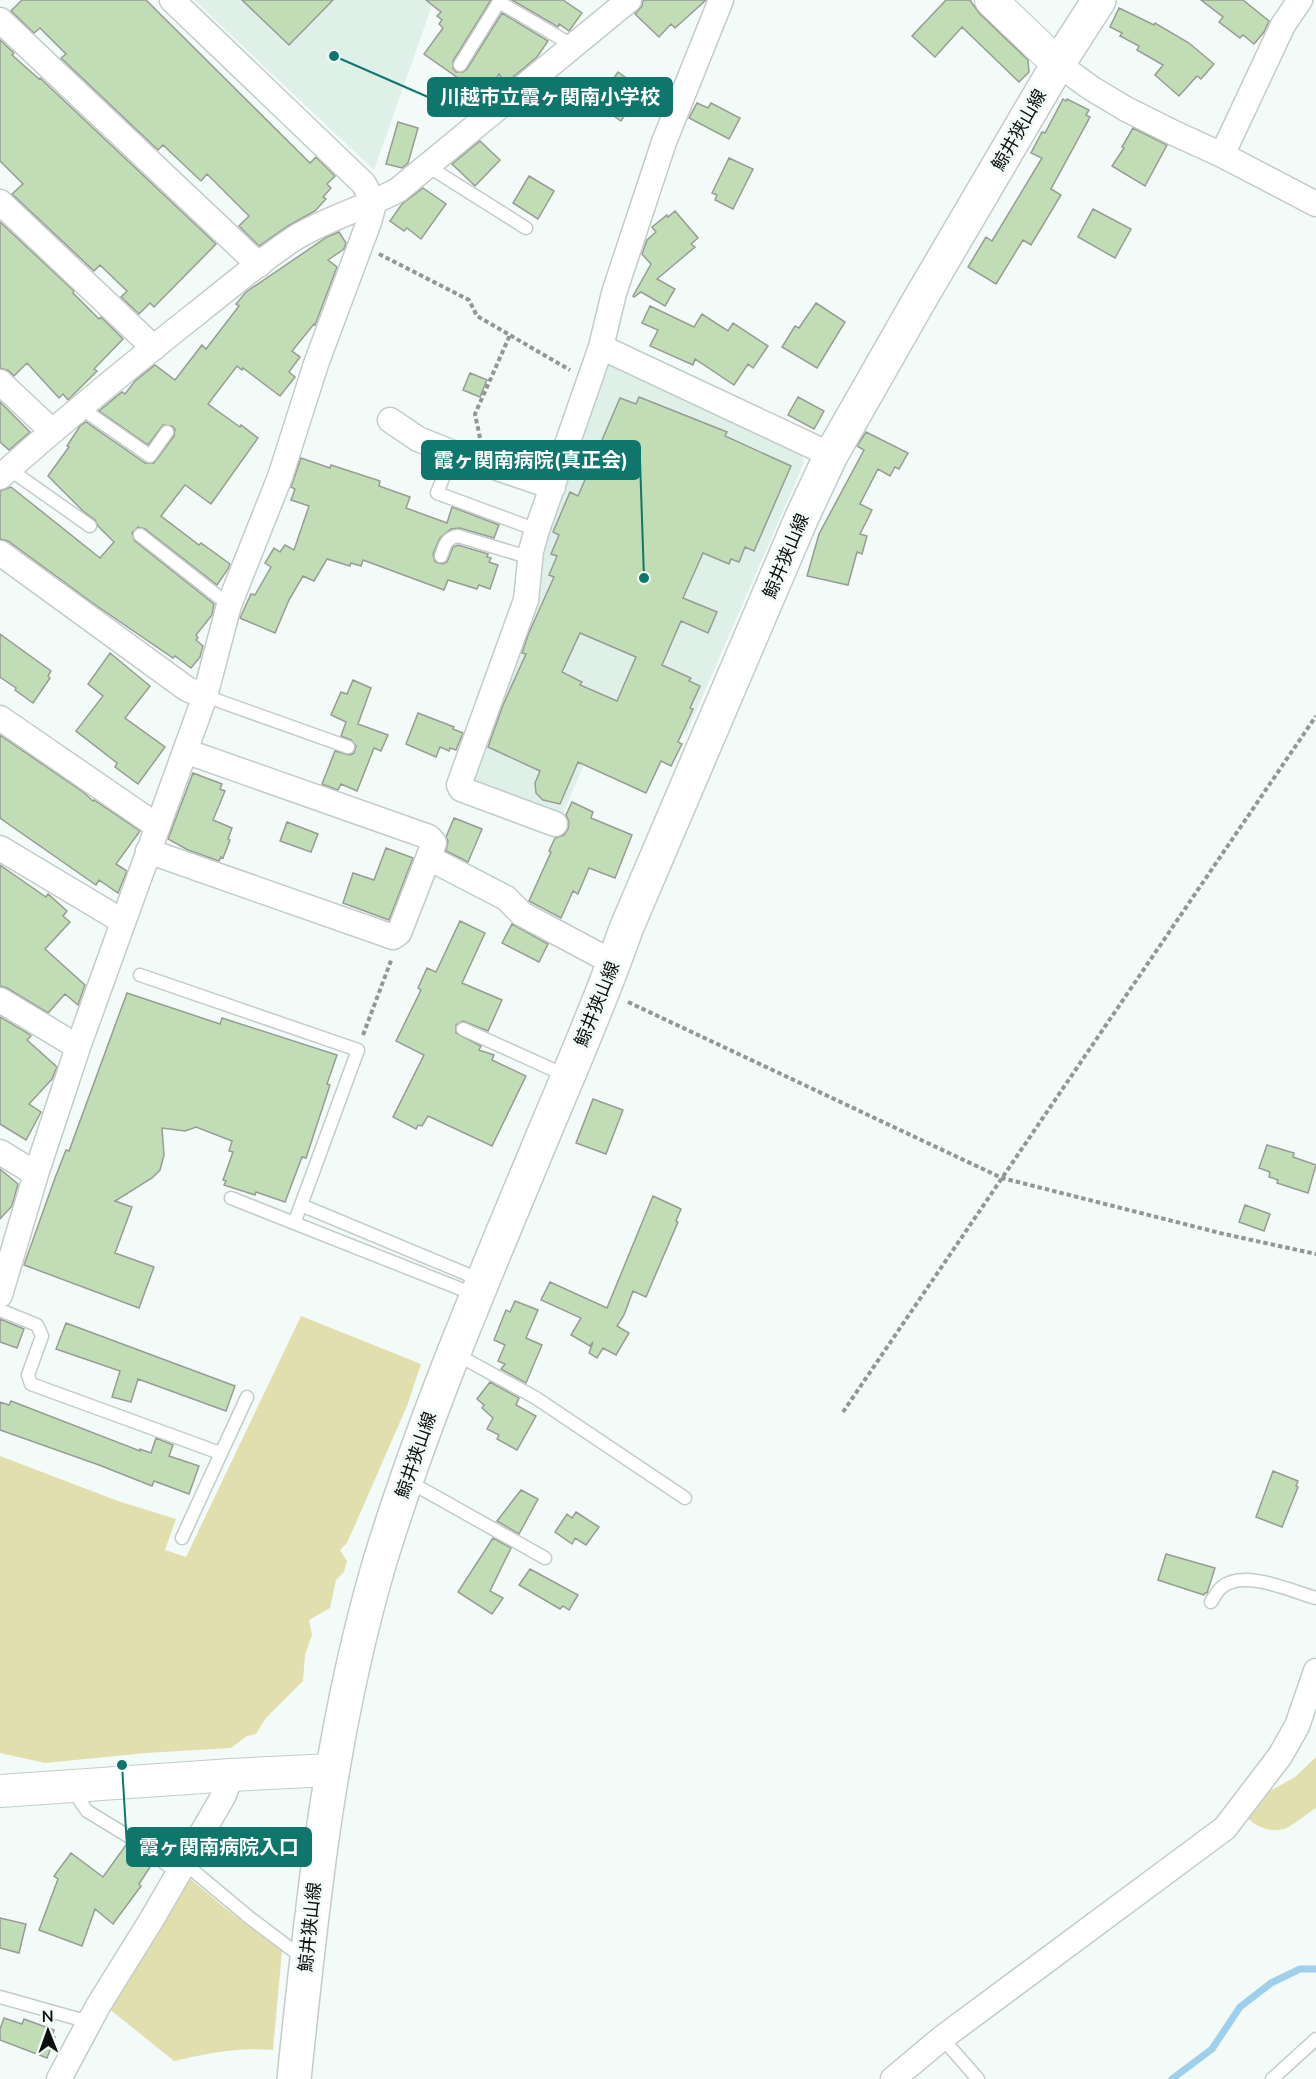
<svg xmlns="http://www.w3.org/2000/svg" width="1316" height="2079" font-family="'Nunito Sans','Noto Sans JP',sans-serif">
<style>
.built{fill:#dff0e9}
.green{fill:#e2dfaf}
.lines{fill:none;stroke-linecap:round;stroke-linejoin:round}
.stream{stroke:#9fcfea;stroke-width:7}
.building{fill:#c1ddb5;stroke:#979c95;stroke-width:1.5;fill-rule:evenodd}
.service-casing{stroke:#c3ccc8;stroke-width:15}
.minor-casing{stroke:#c3ccc8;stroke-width:27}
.tertiary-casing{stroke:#c3ccc8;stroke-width:34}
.secondary-casing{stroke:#c3ccc8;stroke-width:36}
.path{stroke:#909794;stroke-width:4;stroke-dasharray:4.5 3;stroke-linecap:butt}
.service{stroke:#fff;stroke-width:12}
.minor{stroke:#fff;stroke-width:24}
.tertiary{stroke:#fff;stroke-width:32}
.secondary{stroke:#fff;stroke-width:33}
.labels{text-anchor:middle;stroke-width:6;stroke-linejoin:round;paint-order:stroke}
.street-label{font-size:18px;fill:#0c0f0e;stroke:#f2fbf7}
.leader{fill:none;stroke:#0f766e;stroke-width:2}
.callout-dot{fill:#0f766e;stroke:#f2fbf7;stroke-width:2}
.callout{fill:#0f766e;stroke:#0f766e;stroke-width:2}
.callout-label{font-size:20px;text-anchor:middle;font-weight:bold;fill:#fff}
</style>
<rect width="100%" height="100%" fill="#f2fbf7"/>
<!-- built -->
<path class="built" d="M194 0H434L374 170 291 92Z
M610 361 800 450 804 463 687 732 612 700 560 820 467 779 536 555 599 365Z"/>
<!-- green -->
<path class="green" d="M301 1316 421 1364 407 1406 347 1543 340 1550 347 1561 344 1572 336 1580 330 1608 309 1620 312 1635 305 1655 303 1681 266 1718 256 1734 247 1736 231 1748 146 1753 45 1763 0 1753V1456L118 1501 176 1519 165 1550 186 1557Z
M1316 1757V1808C1306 1814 1293 1826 1284 1829 1271 1833 1253 1826 1246 1816L1263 1795 1295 1777Z
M188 1877 225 1908 282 1951 273 2050C236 2047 209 2053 174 2061L108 2008Z"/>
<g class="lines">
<!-- stream -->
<path class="stream" d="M1172 2079 1212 2049 1240 2007 1271 1983 1300 1969H1316"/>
</g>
<!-- building -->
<path class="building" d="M22 0H146L310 163 316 157 335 176 327 184 331 188 323 197 326 199 315 211 288 226 259 246 239 226 249 216 207 174 201 181 163 145 158 150 61 58 66 54 40 28 34 33 11 11Z
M242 0H333L289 45Z
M426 0H491L453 61V68L456 72H463L467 69 502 13 548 41 537 57 506 83 499 74 485 97 424 54 443 28 439 24 442 20 437 16 441 12Z
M512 0H563L582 13 569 31 559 24 558 27Z
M643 0H706L675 28 671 24 659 37 635 14 642 6Z
M946 0H970L979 13 1028 60 1029 72 1019 82 962 27 935 57 912 36Z
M1201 0H1243L1269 21 1264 32 1254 44 1243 35 1240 38 1219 22 1223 17Z
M1119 8 1154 25 1155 23 1189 43 1214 64 1201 79 1197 76 1179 96 1155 75 1163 65 1137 50 1139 46 1120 36 1122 33 1110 27Z
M0 40 14 53 12 55 39 79 40 78 216 244 154 307 150 303 139 314 121 297 127 291 100 265 94 271 12 194 23 184 0 161Z
M618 72 635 84 625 100 631 105 621 121 596 104Z
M1063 99 1066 101 1067 99 1089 110 1086 115 1090 117 1051 189 1061 195 1031 245 1023 240 996 284 968 267 986 237 992 241 1042 158 1031 153 1042 132 1045 133Z
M697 103 708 108 711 103 740 118 729 139 689 118Z
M398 122 418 128 408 163 402 168 386 164Z
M1133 128 1167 145 1145 186 1112 166 1124 148 1122 147Z
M480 141 500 160 475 186 452 164Z
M729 158 753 169 733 209 715 200 717 195 712 193Z
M529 176 554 191 538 219 513 203Z
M423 188 446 204 421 239 407 228 404 231 390 221 402 204Z
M1093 209 1131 229 1115 258 1078 237Z
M675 211 698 238 691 244 695 247 657 279 675 289 665 306 641 292 634 297 633 296 651 264 642 254 647 240 656 232 652 227 667 215 668 217Z
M0 222 74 291 73 293 99 319 101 317 123 339 94 369 97 371 68 400 63 394 59 398 27 363 14 376 9 371 0 368Z
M339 232 346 243 344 249 328 260 337 267 315 325 314 324 292 351 300 357 289 372 295 377 280 396 243 368 242 370 237 366 208 404 240 427 241 425 258 438 211 504 185 485 161 516 199 545 201 543 230 564 228 569 217 585 145 529 138 527 132 533 135 541 214 604 212 615 196 635 198 638 196 640 203 646 200 657 191 668 175 656 173 658 94 604 8 541 0 539V491L11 487 100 558 114 542 98 526 95 520 83 511 48 476 69 447 67 446 80 426 86 422 145 463H154L174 436 175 429 172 426 163 425 148 445 99 411 122 392 125 394 135 381 155 365 175 380 202 345 206 349 239 306 236 304 246 292 327 237Z
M816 303 845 322 817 368 782 347 795 326 799 328Z
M650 306 694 327 702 314 728 331 733 323 768 346 753 368 748 364 734 385 695 359 693 365 650 346 658 330 642 323Z
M470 373 487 380 480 397 463 390Z
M639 397 727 432 725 436 791 466 754 551 745 547 739 562 731 559 729 564 703 553 683 598 717 612 708 633 681 621 662 665 691 678 689 681 700 686 690 708 693 709 678 742 682 744 671 766 661 761 646 793 578 762 560 804 543 800 536 793 535 783 540 771 488 747 503 705 526 654 522 653 528 635 554 577 549 575 557 556 551 554 559 535 553 532 570 492 578 496 620 398 636 404ZM580 633 636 657 617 701 580 685 582 682 562 672Z
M798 397 824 411 814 429 788 415Z
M0 402 30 432 9 450 0 442Z
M866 432 908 453 899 469 895 467 890 476 878 469 860 504 872 510 860 534 867 536 862 554 857 552 848 585 807 576 819 534 864 450 857 446Z
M301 458 330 468 331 465 380 481 379 486 410 497 406 508 447 523 452 507 499 525 494 538 460 528 451 529 440 538 433 554 435 562 442 564 447 562 453 547 458 545 488 554 487 557 491 558 489 562 498 565 490 589 479 585 477 589 448 580 444 590 363 560 361 566 351 563 350 566 327 559 314 581 303 576 289 600 275 633 240 618 251 594 255 595 271 567 265 563 274 548 280 552 285 545 294 550 309 506 291 500 295 489 291 487Z
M0 634 51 671 48 676 50 678 33 703 15 690 16 688 0 677Z
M110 653 150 686 125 718 165 747 138 784 115 767 117 763 76 731 103 696 88 684Z
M353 680 371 688 358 724 388 735 381 751 374 748 357 791 341 784 338 790 322 784 335 751 350 755 354 753 356 746 351 740 341 736 346 722 331 715 341 692 347 694Z
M418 713 454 727 453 729 463 733 456 750 450 748 449 751 440 747 436 757 406 744Z
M0 735 83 792 93 801 94 800 140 831 116 864 127 871 118 893 99 880 96 885 0 818Z
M193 773 222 784 220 789 225 791 213 820 232 828 228 839 230 840 223 858 221 857 219 861 188 850 168 839Z
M572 802 593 812 591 818 632 835 615 878 589 868 578 894 573 891 561 918 529 901 551 852 549 851 555 838 564 835 568 829 569 822 566 815Z
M454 818 482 829 468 862 446 851 448 841 446 837Z
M287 822 318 834 311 852 280 841Z
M386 848 413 858 389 920 343 903 353 873 374 880Z
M0 865 46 897 48 894 67 911 63 916 70 922 45 949 85 985 78 1005 65 994 48 1013 7 988 0 986Z
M460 921 485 933 462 983 502 1000 488 1031 463 1021 456 1025V1033L481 1046 479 1050 494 1055 492 1060 526 1076 492 1146 428 1116 422 1126 418 1125 416 1129 393 1117 424 1055 396 1041 421 990 418 988 427 968 436 972Z
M512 924 548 944 539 962 502 943Z
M127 993 220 1024 222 1018 337 1055 327 1084 330 1085 306 1158 302 1157 285 1202 256 1192 255 1195 224 1185 226 1181 223 1180 233 1152 229 1151 232 1141 196 1127 185 1131 162 1128 164 1155 160 1170 152 1178 115 1201 132 1207 115 1253 154 1267 139 1308 24 1265 55 1178 66 1150 69 1151Z
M0 1017 29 1034 31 1036 27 1040 57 1067 52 1079 29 1104 41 1112 26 1140 0 1124Z
M593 1099 623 1110 606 1154 576 1143Z
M1267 1145 1294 1153 1293 1157 1316 1165 1308 1193 1277 1183 1278 1180 1269 1177 1270 1172 1259 1168Z
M0 1169 18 1184 12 1206 0 1219Z
M653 1196 681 1209 676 1221 678 1222 646 1297 633 1291 624 1315 617 1326 629 1333 616 1355 603 1348 597 1358 589 1353 593 1342 590 1346 571 1335 581 1318 541 1300 550 1282 607 1308Z
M1245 1205 1270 1214 1264 1231 1239 1222Z
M515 1301 538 1310 526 1338 542 1345 526 1383 501 1369 505 1364 498 1361 505 1345 494 1340 506 1310 510 1312Z
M0 1319 24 1329 17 1348 0 1342Z
M66 1323 235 1386 226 1411 138 1379 131 1402 112 1397 120 1371 56 1349Z
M490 1382 519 1398 516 1405 536 1416 517 1450 497 1439 499 1435 487 1429 493 1418 482 1408 484 1405 477 1399Z
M11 1401 140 1451V1449L151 1453 156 1438 173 1445 169 1456 199 1466 189 1494 154 1481 152 1486 99 1465 0 1430V1402L9 1405Z
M1273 1471 1298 1481 1296 1486 1298 1487 1282 1527 1256 1517Z
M521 1490 538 1499 519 1534 497 1521Z
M576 1512 599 1527 586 1545 575 1538 572 1544 555 1532 567 1514 572 1518Z
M493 1538 511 1548 490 1591 503 1598 492 1614 458 1592Z
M1166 1554 1215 1568 1207 1593H1205L1204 1595 1158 1580Z
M530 1569 578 1595 569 1610 563 1606 560 1609 519 1585Z
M126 1845 152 1864 139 1884 141 1886 113 1924 95 1909 82 1946 39 1930 58 1879 54 1876 71 1853 103 1877Z
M0 1918 26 1924 19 1953 0 1948Z
M4 2018 22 2024 24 2019 54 2030 52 2036 55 2037 47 2058 0 2040V2029Z"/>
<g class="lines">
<defs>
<path id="service" d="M460 65 499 2 572 45
M429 167 526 228
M81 408 150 456 167 432
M453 453 437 493 537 530
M9 469 90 526
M140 535 229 605
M441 556C445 545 446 538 458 536L531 558
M205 696 348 747
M140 975 358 1050 301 1205
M463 1029 567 1076
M231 1198 476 1295
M294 1223 301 1205 481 1280
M0 1310 37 1325 42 1336 28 1375 31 1384 220 1453
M454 1353 536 1398 685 1498
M408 1481 545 1558
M182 1538 247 1397
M1211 1602C1214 1597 1218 1590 1222 1587 1245 1569 1291 1591 1316 1598
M72 1789 87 1811 128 1836 178 1873
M184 1863 250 1918 303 1958
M0 1997 89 2022
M942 2038 978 2079
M1272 2079 1316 2039"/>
<path id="minor" d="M0 20 259 265
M1058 64 1091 88 1126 109 1174 133 1222 155 1316 204
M1222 155 1283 25 1300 0
M0 202 154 348
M601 347 831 455
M0 382 52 431
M390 420 418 439 453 453 553 487
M0 477C64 420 130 366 197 313 229 288 261 260 295 238 328 218 365 208 398 190L629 0
M0 553 187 689 205 696
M0 718 157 826
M555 824 461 789 459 785 526 600 531 551 537 530 601 347 614 293 664 142 721 0
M0 848 122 921
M148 851 393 937 399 933 434 843 429 837 185 751
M429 858 506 898 522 914 614 963
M0 1000 78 1047
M0 1152 36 1174
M0 1295 36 1174 78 1047 205 696 229 605 280 477 316 364 369 222 374 204 364 184 172 0
M59 2079 98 2006 152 1919 224 1795 231 1775
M893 2079 942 2038 1225 1828 1280 1756 1297 1726 1316 1671"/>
<path id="tertiary" d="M991 0 1058 64
M0 1791 231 1775 331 1770"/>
<path id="secondary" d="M294 2079C312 1904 330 1730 380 1561 425 1414 486 1273 545 1131 573 1064 602 998 626 929L802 517 831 455 920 299 1058 64 1099 0"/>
</defs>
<!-- service casing -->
<use href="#service" class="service-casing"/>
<!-- minor casing -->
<use href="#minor" class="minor-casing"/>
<!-- tertiary casing -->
<use href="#tertiary" class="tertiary-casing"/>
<!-- secondary casing -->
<use href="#secondary" class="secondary-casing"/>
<!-- path -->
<path class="path" d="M379 254 469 300 477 316 570 370
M480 438 475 414 510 335
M628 1002 1002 1178 1224 1234 1316 1254
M363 1035 392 958
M843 1412 1316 716"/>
<!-- service -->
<use href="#service" class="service"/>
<!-- minor -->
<use href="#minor" class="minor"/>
<!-- tertiary -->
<use href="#tertiary" class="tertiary"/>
<!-- secondary -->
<use href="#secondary" class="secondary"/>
</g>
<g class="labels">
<!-- street labels -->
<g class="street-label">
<text transform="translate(1019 130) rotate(-60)" y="6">鯨井狭山線</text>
<text transform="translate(786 556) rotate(-67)" y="6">鯨井狭山線</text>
<text transform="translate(597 1004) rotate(-68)" y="6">鯨井狭山線</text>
<text transform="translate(416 1455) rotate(-71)" y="6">鯨井狭山線</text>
<text transform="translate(310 1927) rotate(-84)" y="6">鯨井狭山線</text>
</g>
</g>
<!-- callouts -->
<path class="leader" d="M334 56L428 97M644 578L640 460M122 1765L127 1847"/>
<g class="callout-dot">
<circle cx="334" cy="56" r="6"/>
<circle cx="644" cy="578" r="6"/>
<circle cx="122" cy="1765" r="6"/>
</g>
<g class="callout">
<rect x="428" y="78" width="244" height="38" rx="6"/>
<rect x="422" y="441" width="218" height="38" rx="6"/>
<rect x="127" y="1828" width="184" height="38" rx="6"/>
</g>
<g class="callout-label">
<text x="550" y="104">川越市立霞ヶ関南小学校</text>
<text x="531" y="467">霞ヶ関南病院(真正会)</text>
<text x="219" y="1854">霞ヶ関南病院入口</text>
</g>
<!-- north arrow -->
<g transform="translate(48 2031) rotate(359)" stroke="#f2fbf7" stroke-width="4.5" paint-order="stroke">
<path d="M0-4.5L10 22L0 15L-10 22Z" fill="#0c0f0e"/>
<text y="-9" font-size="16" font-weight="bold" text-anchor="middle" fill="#0c0f0e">N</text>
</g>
</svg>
